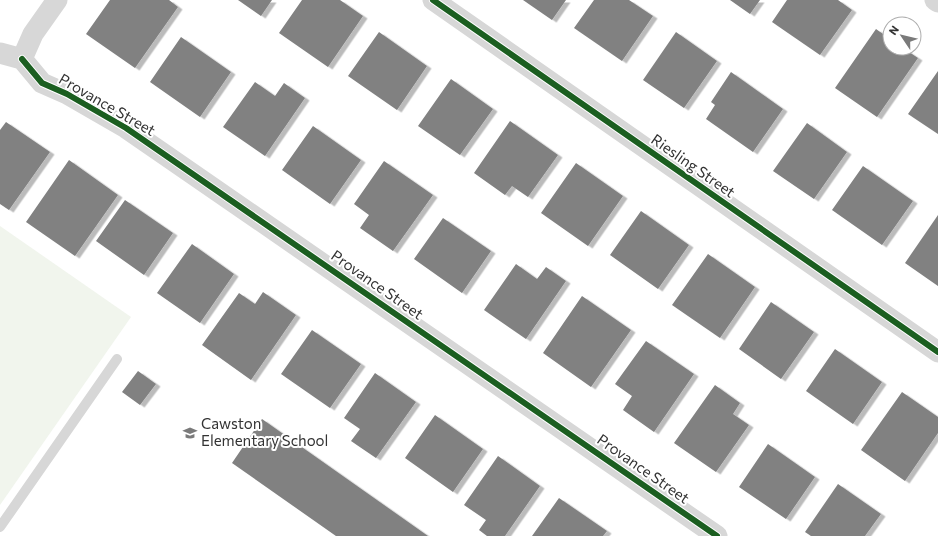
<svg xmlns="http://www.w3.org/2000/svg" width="938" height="536" font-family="Commissioner,sans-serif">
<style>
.green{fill:#f1f5ed}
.building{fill:#818181;filter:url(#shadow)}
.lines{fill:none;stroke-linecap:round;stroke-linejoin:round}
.service{stroke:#d7d7d7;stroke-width:10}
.minor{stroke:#d7d7d7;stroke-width:21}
.cycleway-casing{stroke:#fff;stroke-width:8}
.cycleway{stroke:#1b5e20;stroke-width:6}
.labels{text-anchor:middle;stroke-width:4;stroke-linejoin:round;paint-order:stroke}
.street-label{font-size:15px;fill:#333;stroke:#fff}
.poi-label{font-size:15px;fill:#333;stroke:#fff;text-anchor:start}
</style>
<defs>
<filter id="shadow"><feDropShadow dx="4.5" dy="2.5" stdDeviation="0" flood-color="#0004"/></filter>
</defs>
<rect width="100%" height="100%" fill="#fff"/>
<!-- green -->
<path class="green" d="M0 226 131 317 0 505Z"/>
<!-- building -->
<path class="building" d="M110 0H169L178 7 135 68 86 34Z
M238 0H272L261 16Z
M302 0H340L363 16 328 67 279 33Z
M523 0H566L552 20Z
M594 0H629L653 16 622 61 574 28Z
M730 0H760L750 14Z
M787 0H838L852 10 820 55 772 22Z
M876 29 890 39V48H903L918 58 877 117 835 88Z
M379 32 427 66 397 110 348 76Z
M676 32 717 61 684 108 643 80Z
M181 37 231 72 200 117 150 82Z
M938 71V134L908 114Z
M731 72 783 109 753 152 706 119 715 105 711 102Z
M451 79 493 109 460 155 418 126Z
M255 82 275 96 284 83 305 98 265 156 223 127Z
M510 121 558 155 528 197 512 186 505 195 474 173Z
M6 122 50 152 9 210 0 204V130Z
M807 123 847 152 814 199 773 171Z
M313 126 361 160 330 204 282 170Z
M69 160 118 195 75 256 26 222Z
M384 161 433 195 393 251 360 228 369 215 354 204Z
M576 163 623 196 588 246 541 213Z
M863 166 913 201 882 245 832 210Z
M125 200 173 233 144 275 96 241Z
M641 211 689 245 658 289 610 255Z
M938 215V286L905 263Z
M443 218 491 251 462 293 414 259Z
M192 244 234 274 200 323 157 293Z
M708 254 755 287 720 338 672 305Z
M516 264 537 279 546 267 566 281 526 339 484 310Z
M263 292 296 315 251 380 202 345 239 293 255 304Z
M582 296 631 330 591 387 543 353Z
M771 302 814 332 781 379 739 349Z
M312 330 361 364 330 408 281 374Z
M646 341 694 374 654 432 623 410 632 396 615 384Z
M835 349 882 382 853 424 806 391Z
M138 371 156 384 140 405 122 392Z
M375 373 416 402 376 458 351 441 360 429 344 418Z
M715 385 740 403 733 414 749 425 716 472 674 443Z
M902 392 938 417V433L905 481 861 450Z
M435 415 483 449 453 492 405 458Z
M262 419 428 536H336L232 463Z
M768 444 815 477 786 519 739 487Z
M498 456 540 486 505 536H487L479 530 486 520 464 505Z
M838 484 881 514 865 536H811L805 532Z
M559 498 607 531 603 536H532Z"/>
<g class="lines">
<!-- service -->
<path class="service" d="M0 527 117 359"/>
<!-- minor -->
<path class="minor" d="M433 0 938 352
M935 0 938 2
M0 53 22 59
M22 59 42 83 67 94 126 128 717 536
M22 59 33 34 57 0"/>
<defs>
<path id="cycleway" d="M433 0 938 352
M22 59 42 83 67 94 126 128 717 536"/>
</defs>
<!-- cycleway casing -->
<use href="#cycleway" class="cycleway-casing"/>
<!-- cycleway -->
<use href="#cycleway" class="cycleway"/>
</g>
<!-- icons -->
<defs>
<symbol id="school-bare" viewBox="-9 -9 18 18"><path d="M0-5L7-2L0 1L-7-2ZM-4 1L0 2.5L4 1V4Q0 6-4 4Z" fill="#7a7a7a" stroke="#fff" stroke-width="2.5" paint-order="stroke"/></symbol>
</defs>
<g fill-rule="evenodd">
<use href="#school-bare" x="180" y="423" width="20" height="20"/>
</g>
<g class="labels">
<!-- street labels -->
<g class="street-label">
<text transform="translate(107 105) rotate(30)" y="5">Provance Street</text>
<text transform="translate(693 166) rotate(35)" y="5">Riesling Street</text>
<text transform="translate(377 285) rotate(35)" y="5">Provance Street</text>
<text transform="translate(643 469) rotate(35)" y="5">Provance Street</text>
</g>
<!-- poi labels -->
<g class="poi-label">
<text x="201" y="429">Cawston<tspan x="201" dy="17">Elementary School</tspan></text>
</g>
</g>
<!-- north arrow -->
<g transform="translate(902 36) rotate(305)"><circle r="19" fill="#ffffff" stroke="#adadad"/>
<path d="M0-3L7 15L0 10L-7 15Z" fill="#7a7a7a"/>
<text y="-6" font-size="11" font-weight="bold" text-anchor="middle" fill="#333333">N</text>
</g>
</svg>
